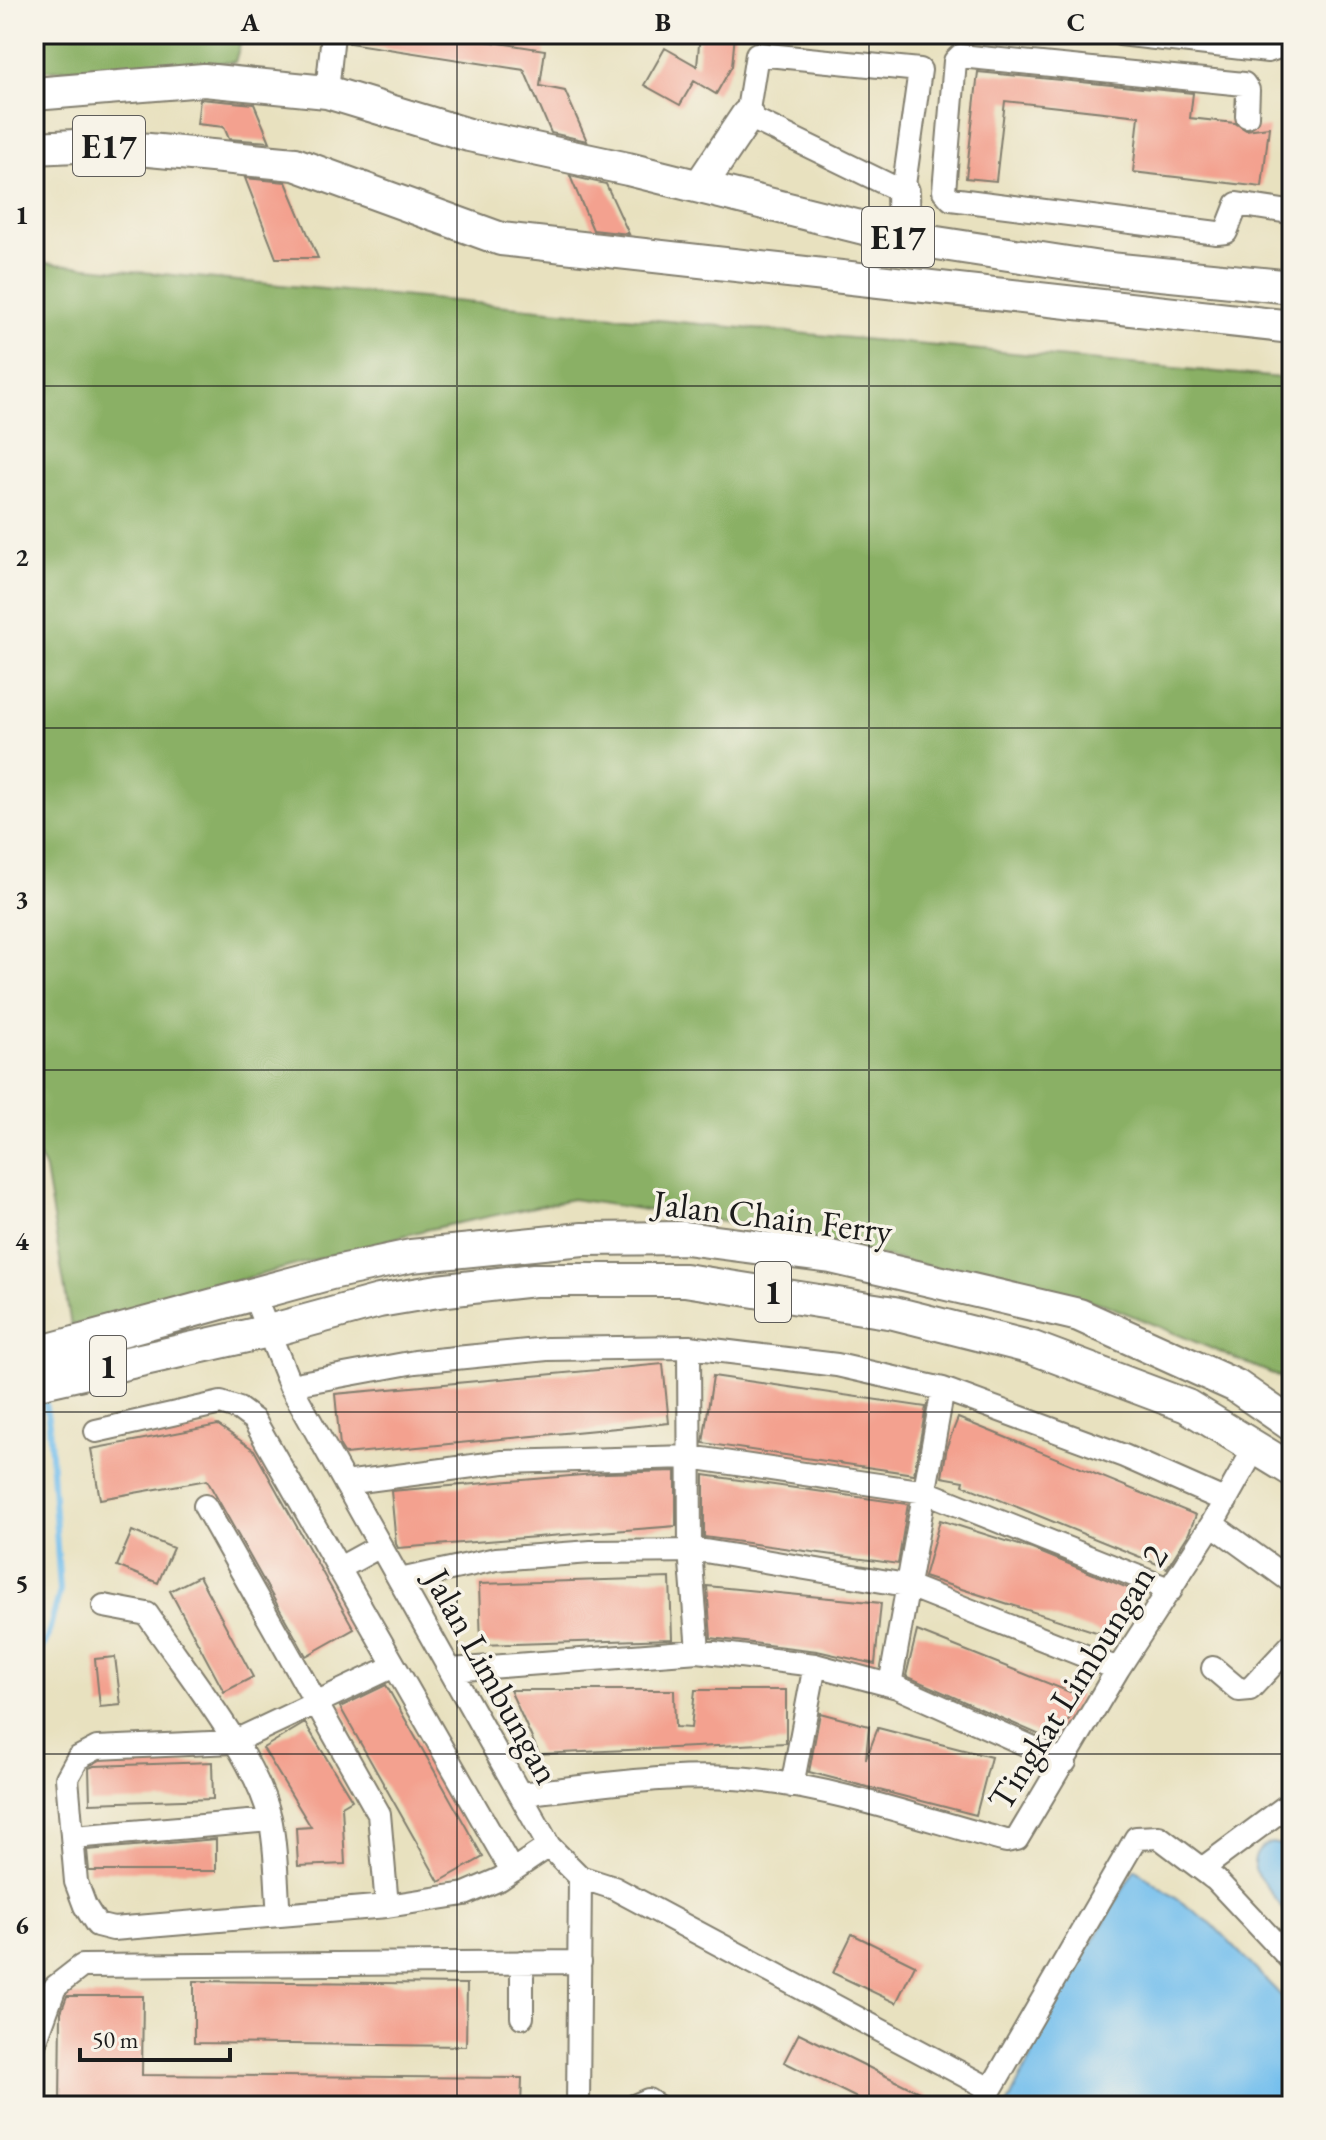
<svg xmlns="http://www.w3.org/2000/svg" width="1326" height="2140" font-family="'EB Garamond',serif">
<style>
.forest{fill:#8ab065;stroke:#536640;stroke-width:2}
.water{fill:#74bfed;stroke:#486e84;stroke-width:2}
.lines{fill:none;stroke-linecap:round;stroke-linejoin:round}
.stream{stroke:#74bfed;stroke-width:6}
.building{fill:#f3a18f}
.minor-casing{stroke:#827e6e;stroke-width:26}
.highway-casing{stroke:#827e6e;stroke-width:36}
.minor{stroke:#fff;stroke-width:22}
.highway{stroke:#fff;stroke-width:32}
.grid{fill:none;stroke:#1c1c1c;stroke-width:2;stroke-opacity:0.55}
.labels{text-anchor:middle;stroke-width:7;stroke-linejoin:round;paint-order:stroke}
.shield{fill:#f7f3e8;stroke:#5e5c59;stroke-width:2}
.shield-label{font-size:34px;font-weight:bold;fill:#1c1c1c}
.street-label{font-size:36px;fill:#1c1c1c;stroke:#f7f3e8}
.neatline{fill:none;stroke:#1c1c1c;stroke-width:3}
.grid-label{font-size:26px;text-anchor:middle;font-weight:bold;fill:#1c1c1c}
</style>
<rect width="100%" height="100%" fill="#f7f3e8"/>
<filter id="ink" filterUnits="userSpaceOnUse"><feTurbulence type="fractalNoise" baseFrequency=".0125" numOctaves="2"/><feDisplacementMap in="SourceGraphic" scale="16" xChannelSelector="R" yChannelSelector="G"/><feConvolveMatrix kernelMatrix="1 2 1 2 8 2 1 2 1" color-interpolation-filters="sRGB"/></filter>
<filter id="wash" filterUnits="userSpaceOnUse"><feTurbulence type="fractalNoise" baseFrequency=".006" numOctaves="4" result="noise"/><feDisplacementMap in="SourceGraphic" scale="32" xChannelSelector="R" yChannelSelector="G"/><feGaussianBlur stdDeviation="1.8" result="paint"/><feColorMatrix in="noise" values="0 0 0 0 0 0 0 0 0 0 0 0 0 0 0 0 0 1.4 0 .05"/><feComposite in="paint" operator="in"/></filter>
<g filter="url(#wash)">
<rect width="100%" height="100%" fill="#e8e1bf"/>
<!-- forest -->
<path class="forest" d="M34 34H243L235 62 34 71Z
M34 262 1292 379V1382L1104 1304 714 1220 572 1199 425 1230 71 1326 45 1170 34 1143Z"/>
<!-- water -->
<path class="water" d="M1273 1843 1292 1848V1921L1254 1870C1253 1855 1259 1846 1273 1843Z
M1135 1869 1212 1924 1292 2007V2106H1007L1061 1995Z"/>
<g class="lines">
<!-- stream -->
<path class="stream" d="M34 1659 46 1642 60 1591 49 1424 43 1391"/>
</g>
<g id="blocks">
<!-- building -->
<path class="building" d="M350 34H439L545 50 540 86 565 91 587 141 551 133 524 70 349 43Z
M700 34H735L732 66 716 94 694 81 680 105 644 85 665 48 697 66Z
M978 72 1193 93 1190 118 1235 123 1246 130 1269 127 1262 187 1133 172 1139 116 1005 101 996 181 966 178Z
M200 99 254 104 270 142 229 139 224 127 197 124Z
M570 176 606 184 629 234 593 230Z
M245 178 286 182 318 258H276Z
M663 1364 669 1423 345 1454 340 1446 335 1394Z
M713 1376 926 1407 914 1474 703 1443Z
M958 1418 1196 1515 1188 1535 1167 1568 963 1485 964 1481 942 1477 947 1446Z
M218 1425 254 1450 354 1629 306 1656 207 1480 100 1499 91 1449Z
M676 1471V1526L398 1548 396 1544 391 1491 606 1473Z
M704 1475 908 1504 898 1564 704 1537Z
M940 1520 1032 1549 1133 1590 1118 1639 924 1577Z
M132 1531 173 1548 158 1583 117 1566Z
M199 1576 253 1677 224 1692 170 1591Z
M670 1578 672 1639 481 1645 479 1584Z
M707 1586 881 1603 875 1664 817 1651 711 1638Z
M917 1631 1080 1696 1058 1743 906 1676Z
M115 1657 121 1705 100 1707 95 1659Z
M386 1685 483 1857 439 1882 340 1707Z
M510 1690H674L675 1727 691 1728 695 1690H786V1743L539 1754Z
M820 1713 869 1726 866 1759 878 1728 991 1757 976 1815 809 1772Z
M305 1723 352 1800 342 1806 345 1864 298 1866 296 1828 311 1827 263 1748Z
M212 1762 213 1799 90 1803 89 1768 94 1766Z
M216 1839V1871H89L87 1850Z
M852 1934 915 1965 896 2003 833 1973Z
M194 1981 467 1984 466 2046 194 2043Z
M67 1996H143L142 2075 522 2078 521 2106H60L61 2012Z
M799 2033 947 2106H873L784 2062Z"/>
</g>
</g>
<g filter="url(#ink)">
<use href="#blocks" fill-opacity="0" stroke="#827e6e" stroke-width="2"/>
<g class="lines">
<defs>
<path id="minor" d="M1120 34 1268 51 1285 45 1292 36
M757 54 920 70 903 192 747 116Z
M327 92 333 34
M1247 116 1248 90 1244 84 960 56 955 61 944 191 951 199 1217 233 1226 232 1237 204 1289 212
M254 1296 290 1385 549 1846 580 1877 578 2106
M689 1347 690 1550 698 1651
M290 1385 415 1362 547 1349 689 1347 837 1365 943 1389 1124 1456 1226 1501
M96 1431 221 1403 239 1409 254 1420 512 1871
M345 1483 503 1462 690 1457 926 1492 1171 1590
M205 1506 379 1814 387 1906
M1212 1524 1292 1582
M338 1569 380 1546
M400 1580 496 1559 591 1552 705 1551 906 1585 1118 1669
M104 1606 147 1614C184 1669 255 1755 270 1818 277 1849 276 1884 279 1915
M394 1666 233 1742 97 1748 78 1758 67 1778 76 1882 85 1906 97 1925 113 1929 387 1906 465 1894 500 1879 549 1846
M1213 1668 1239 1690 1250 1689 1292 1644
M451 1670 698 1651 815 1665 897 1687 1065 1762
M890 1685 943 1389
M792 1786 815 1665
M520 1794C596 1786 682 1771 757 1780 842 1790 924 1819 1006 1841L1017 1839 1118 1669 1212 1524 1256 1446
M74 1837 270 1820
M580 1877 614 1888 990 2089
M1213 1878 1202 1869 1292 1802
M522 1962V2017
M34 2045 55 1987 82 1966 580 1962
M634 2106 648 2100 657 2106
M981 2106 1136 1838 1159 1837 1216 1880 1292 1961"/>
<path id="highway" d="M34 94 204 80 327 92 469 135 628 169 904 238 1100 268 1292 287
M34 148 97 145 295 164 501 239 1292 327
M700 186 747 116
M903 192 904 238
M34 1354 331 1273 411 1256 583 1239 685 1238 831 1257 1079 1315 1236 1386 1292 1425
M34 1384 269 1331 379 1301 438 1291 534 1280H685L894 1313 1033 1348 1187 1406 1292 1470"/>
</defs>
<!-- minor casing -->
<use href="#minor" class="minor-casing"/>
<!-- highway casing -->
<use href="#highway" class="highway-casing"/>
<!-- minor -->
<use href="#minor" class="minor"/>
<!-- highway -->
<use href="#highway" class="highway"/>
</g>
</g>
<!-- grid -->
<path class="grid" d="M457 34V2106M869 34V2106M34 386H1292M34 728H1292M34 1070H1292M34 1412H1292M34 1754H1292"/>
<g class="labels">
<!-- shield labels -->
<g class="shield">
<rect x="73" y="116" width="72" height="60" rx="6"/>
<rect x="862" y="207" width="72" height="60" rx="6"/>
<rect x="755" y="1262" width="36" height="60" rx="6"/>
<rect x="90" y="1336" width="36" height="60" rx="6"/>
</g>
<g class="shield-label">
<text x="109" y="158">E17</text>
<text x="898" y="249">E17</text>
<text x="773" y="1304">1</text>
<text x="108" y="1378">1</text>
</g>
<!-- street labels -->
<g class="street-label">
<text transform="translate(773 1216) rotate(7)" y="13">Jalan Chain Ferry</text>
<text transform="translate(493 1676) rotate(61)" y="13">Jalan Limbungan</text>
<text transform="translate(1077 1677) rotate(-58)" y="13">Tingkat Limbungan 2</text>
</g>
</g>
<!-- margin -->
<rect width="1326" height="2140" fill="none" stroke="#f7f3e8" stroke-width="88"/>
<!-- scale -->
<path d="M80 2048v12h150v-12" fill="none" stroke="#1c1c1c" stroke-width="4"/>
<text x="92" y="2048" font-size="24" fill="#1c1c1c" stroke="#f7f3e8" stroke-width="6" paint-order="stroke">50 m</text>
<rect x="44" y="44" width="1238" height="2052" class="neatline"/>
<g class="grid-label">
<text x="250" y="31">A</text>
<text x="663" y="31">B</text>
<text x="1076" y="31">C</text>
<text x="22" y="224">1</text>
<text x="22" y="566">2</text>
<text x="22" y="908">3</text>
<text x="22" y="1250">4</text>
<text x="22" y="1592">5</text>
<text x="22" y="1934">6</text>
</g>
</svg>
